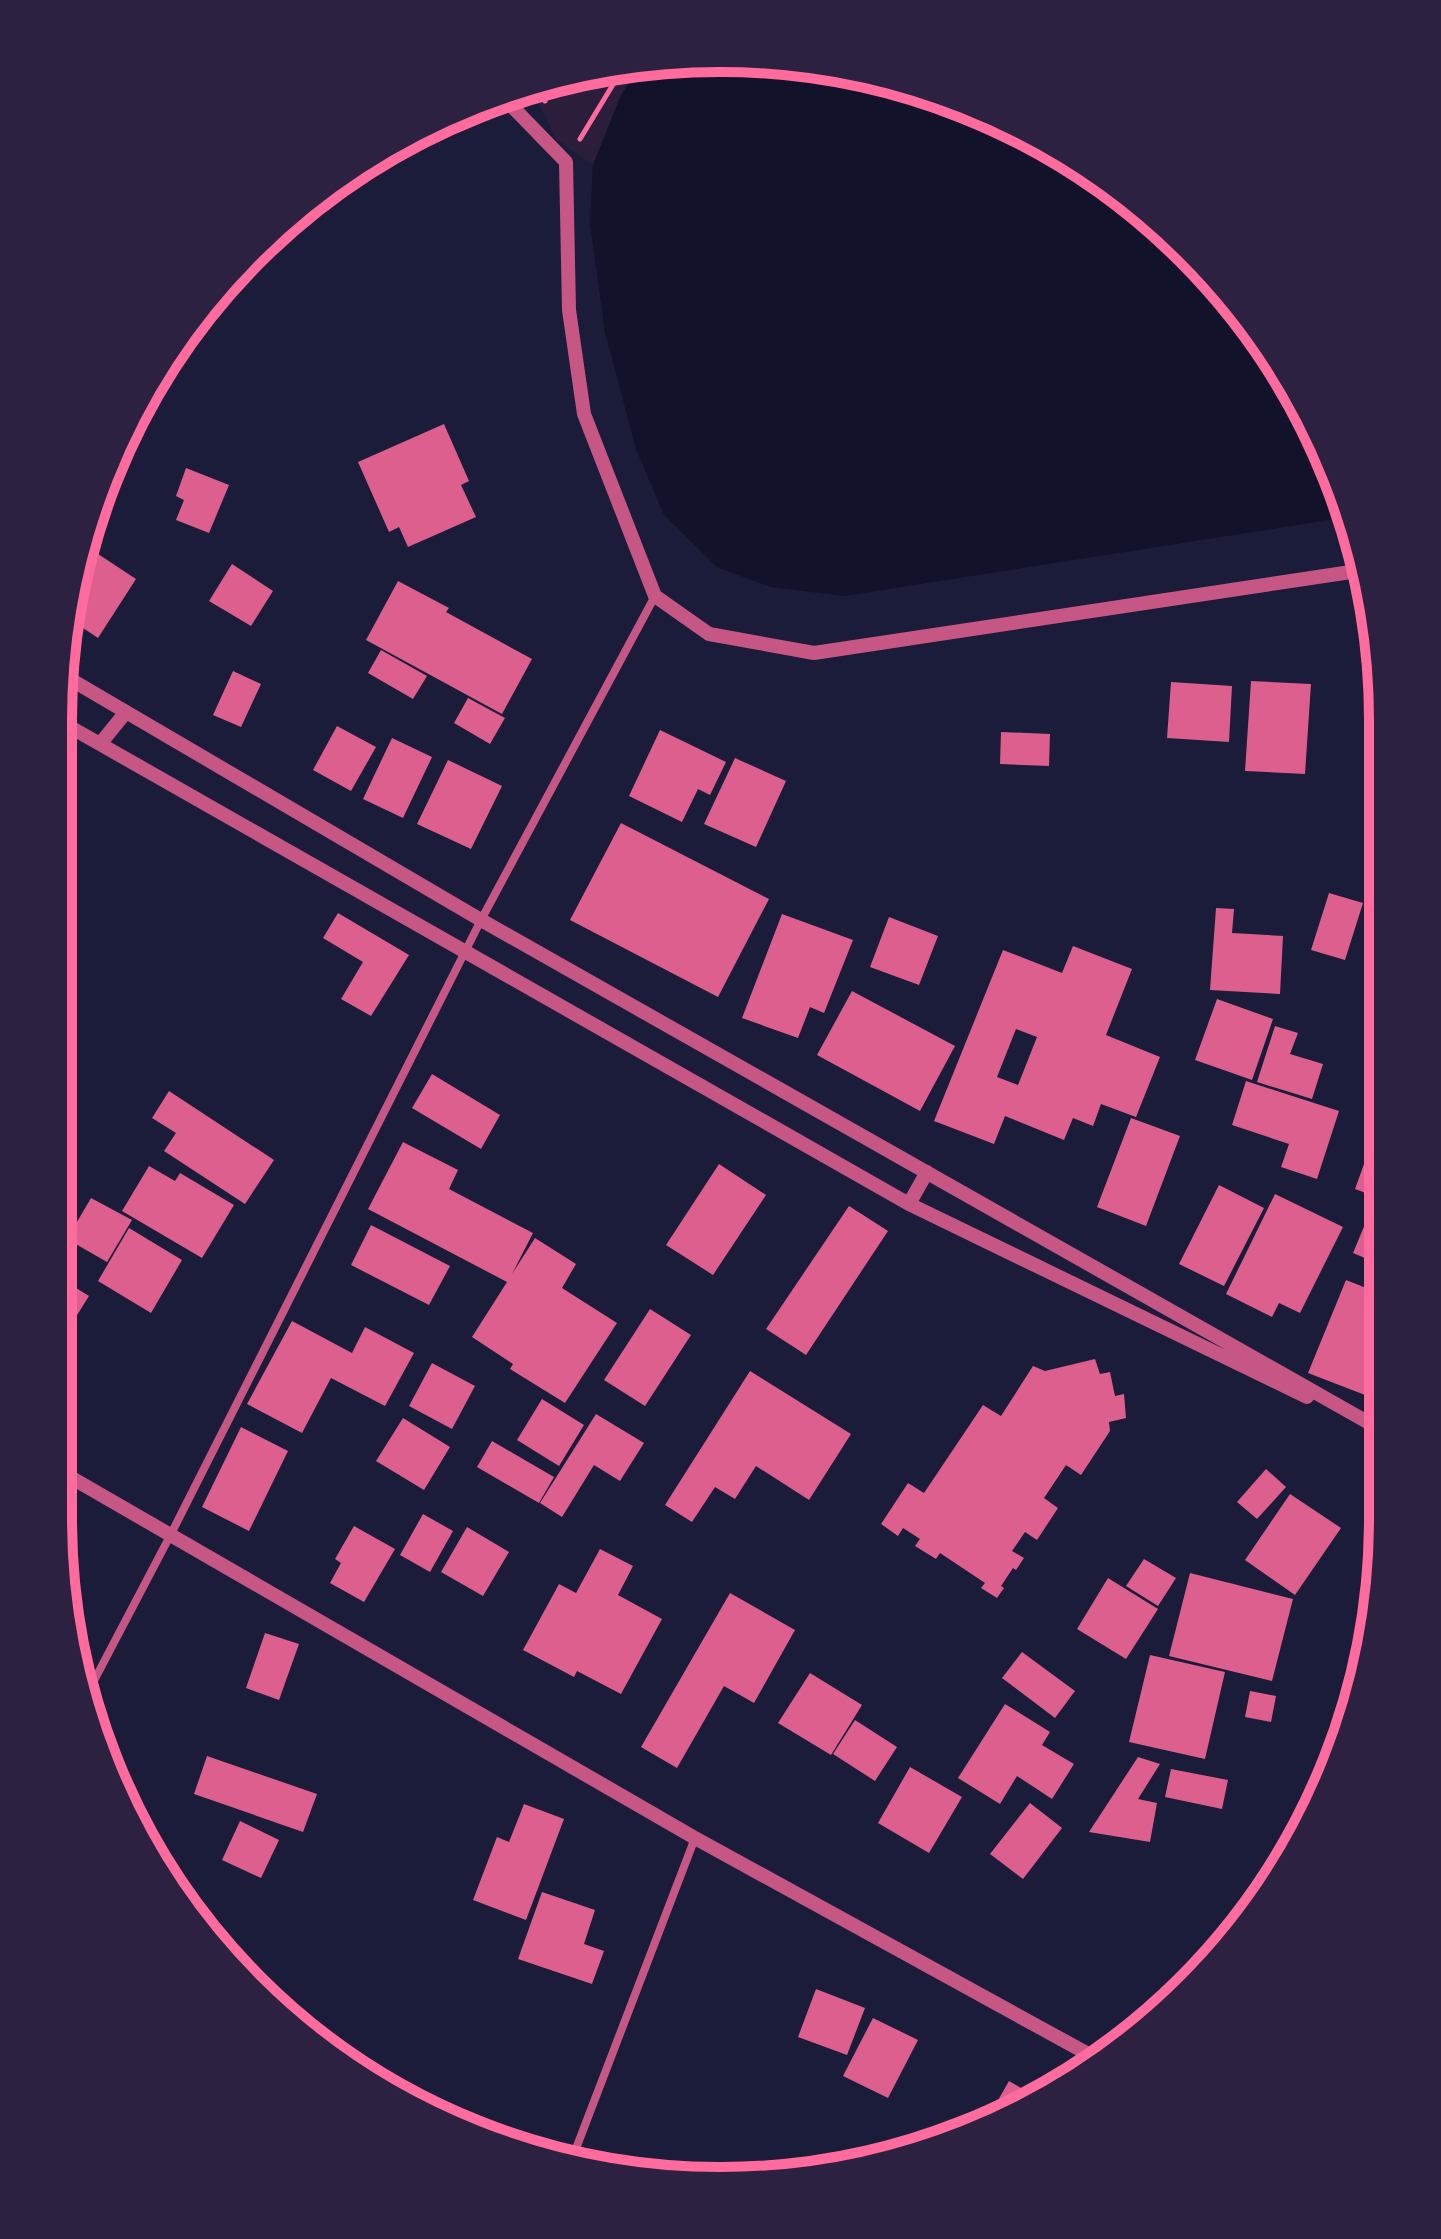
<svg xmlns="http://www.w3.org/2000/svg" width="1441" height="2239" font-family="Roboto,sans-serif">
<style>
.green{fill:#2a1e3b}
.water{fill:#12122b}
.building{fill:#dd5f8e;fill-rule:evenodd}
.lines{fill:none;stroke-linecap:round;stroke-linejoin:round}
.path{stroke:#ff6b9d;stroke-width:5}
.minor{stroke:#c65784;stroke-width:8}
.tertiary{stroke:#c65784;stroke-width:14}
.rim{fill:none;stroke:#ff6b9d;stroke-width:10}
</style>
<rect width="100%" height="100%" fill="#1b1b3a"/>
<!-- green -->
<path class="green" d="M641 65 621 95 593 165 556 139 547 119 529 88 549 81Z"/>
<!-- water -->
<path class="water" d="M677 59 807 64 933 93 1051 147 1157 222 1246 317 1315 428 1348 517 844 596 771 587 717 567 664 515 636 449 605 332 590 224 593 165 621 95 641 65Z"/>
<!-- building -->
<path class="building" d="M444 424 469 481 461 485 476 517 408 547 399 527 389 532 358 462Z
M186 468 229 485 209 533 176 520 184 500 176 496Z
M92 550 136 579 98 638 68 618 86 559Z
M232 564 273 591 251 626 209 601Z
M398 581 449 608 446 612 532 659 502 714 366 640Z
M381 650 427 676 413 699 368 673Z
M233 671 261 684 241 727 213 715Z
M1251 681 1311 684 1305 774 1245 771Z
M1171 682 1232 686 1229 742 1167 738Z
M468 698 505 718 490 744 454 723Z
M337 726 376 747 351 791 313 770Z
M660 730 726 762 710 795 698 789 682 822 629 796Z
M1001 732 1050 734 1049 766 1000 764Z
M392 738 432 757 403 818 363 799Z
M735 758 786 781 756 847 704 824Z
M448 760 502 786 471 849 417 824Z
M621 823 769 899 718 997 570 920Z
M1329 893 1363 903 1345 960 1311 950Z
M1216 908 1234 909 1232 933 1283 936 1280 994 1210 990Z
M338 913 409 955 371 1016 341 999 363 962 323 938Z
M782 914 853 940 824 1013 810 1007 798 1038 742 1018Z
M889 917 938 936 919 985 870 967Z
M1379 922H1380V983L1365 979Z
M1073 946 1132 969 1106 1035 1160 1057 1136 1117 1101 1104 1093 1126 1073 1118 1064 1140 1005 1116 994 1144 934 1121 1003 950 1062 973ZM1016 1029 1037 1037 1018 1085 997 1077Z
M852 991 955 1046 920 1111 817 1055Z
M1217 999 1273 1019 1252 1080 1195 1060Z
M1275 1026 1298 1033 1290 1054 1323 1064 1312 1099 1257 1082Z
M432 1074 500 1115 481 1149 412 1108Z
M1246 1081 1339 1111 1317 1179 1281 1167 1289 1144 1232 1125Z
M169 1091 274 1160 245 1204 164 1151 176 1133 152 1118Z
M61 1113 76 1122 60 1149V1135Z
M1131 1118 1180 1136 1146 1226 1097 1207Z
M1377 1128 1380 1129 1379 1198 1355 1189Z
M403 1142 458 1170 449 1189 533 1233 512 1274 535 1238 576 1264 562 1288 617 1323 565 1403 510 1369 513 1364 472 1337 507 1282 368 1209Z
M719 1164 766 1195 713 1275 666 1245Z
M149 1166 175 1181 180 1173 234 1205 202 1258 122 1211Z
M1219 1185 1264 1208 1224 1286 1179 1264Z
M1275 1194 1343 1227 1300 1313 1279 1303 1272 1317 1226 1294Z
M91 1198 132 1220 107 1262 67 1239Z
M1375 1200 1379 1201V1264L1353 1253Z
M849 1206 888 1231 806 1355 766 1329Z
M371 1225 450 1266 429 1305 351 1265Z
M129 1228 182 1260 151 1313 98 1281Z
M60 1278 89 1296 59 1344V1315Z
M1346 1280 1379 1293 1378 1400 1308 1373Z
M650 1309 691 1335 645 1406 604 1380Z
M292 1321 352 1353 365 1327 414 1353 385 1406 331 1378 302 1433 247 1404Z
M1095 1359 1100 1374 1110 1372 1115 1396 1124 1394 1126 1418 1109 1422 1110 1431 1081 1475 1066 1465 1044 1498 1058 1508 1037 1540 1025 1532 1012 1551 1024 1558 1016 1570 1013 1568 1001 1586 1004 1588 997 1598 981 1588 985 1583 940 1553 936 1559 915 1546 920 1539 903 1528 898 1536 881 1524 908 1483 924 1493 983 1405 1001 1416 1033 1366 1045 1371Z
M432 1363 475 1386 452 1429 409 1406Z
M750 1371 851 1434 809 1500 756 1466 735 1499 715 1487 692 1522 665 1505Z
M542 1399 584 1425 559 1466 517 1440Z
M596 1414 644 1443 620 1481 594 1465 562 1517 540 1503Z
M403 1418 450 1447 424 1490 376 1461Z
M241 1427 288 1451 249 1531 202 1507Z
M492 1441 554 1477 539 1503 477 1467Z
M1266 1469 1286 1487 1257 1519 1237 1502Z
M1290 1494 1341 1528 1295 1595 1245 1560Z
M423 1514 453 1531 430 1572 400 1555Z
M354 1526 395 1549 364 1602 330 1583 341 1563 335 1559Z
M467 1527 509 1552 483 1596 441 1572Z
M600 1549 633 1566 618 1595 662 1619 621 1694 577 1671 574 1677 523 1650 559 1584 576 1593Z
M1144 1559 1176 1578 1158 1606 1126 1586Z
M1190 1573 1293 1599 1272 1681 1169 1656Z
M1108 1578 1158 1609 1126 1659 1077 1629Z
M730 1593 795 1630 754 1703 724 1686 677 1768 641 1747Z
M265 1633 299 1644 279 1700 246 1688Z
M1022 1652 1075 1691 1055 1718 1002 1678Z
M1150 1655 1225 1672 1205 1759 1129 1742Z
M810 1673 862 1705 831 1755 778 1723Z
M1250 1691 1276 1696 1271 1722 1245 1717Z
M1005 1704 1050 1732 1042 1745 1074 1764 1052 1799 1017 1776 1000 1804 958 1778Z
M855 1720 897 1747 875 1781 833 1754Z
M207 1756 317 1794 303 1832 194 1794Z
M1138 1757 1160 1764 1138 1799 1157 1803 1150 1842 1089 1832Z
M910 1767 962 1797 929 1853 878 1823Z
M1171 1769 1228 1780 1222 1809 1165 1797Z
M1030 1803 1062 1828 1023 1879 990 1854Z
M524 1804 564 1819 526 1920 473 1900 497 1837 509 1842Z
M240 1821 279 1840 261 1878 222 1860Z
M542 1892 595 1910 584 1944 604 1951 592 1984 518 1959Z
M816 1989 865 2008 847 2055 798 2037Z
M873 2018 918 2040 888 2098 843 2076Z
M1009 2081 1033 2095 990 2114Z
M622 2158 664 2175V2177L619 2168Z"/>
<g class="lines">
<!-- path -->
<path class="path" d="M535 86 543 94 545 101
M580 139 623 68"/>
<!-- minor -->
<path class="minor" d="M87 1694 171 1534 481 920 655 596
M1322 1789 1353 1694
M572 2159 695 1838"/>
<!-- tertiary -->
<path class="tertiary" d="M504 98 566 162 569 310 584 414 655 596 709 634 814 653 1364 570
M63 675 481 920 1378 1428
M63 723 909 1204 1307 1397
M100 744 126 712
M909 1204 927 1172
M58 1470 695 1838 1099 2060"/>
</g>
<!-- crop -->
<path d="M0 0H1441V2239H0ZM720 72H721A648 648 0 0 1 1369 720V1519A648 648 0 0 1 721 2167H720A648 648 0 0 1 72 1519V720A648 648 0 0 1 720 72Z" fill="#2d2142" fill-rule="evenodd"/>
<path class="rim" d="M720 72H721A648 648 0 0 1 1369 720V1519A648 648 0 0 1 721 2167H720A648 648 0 0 1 72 1519V720A648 648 0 0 1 720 72Z"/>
</svg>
